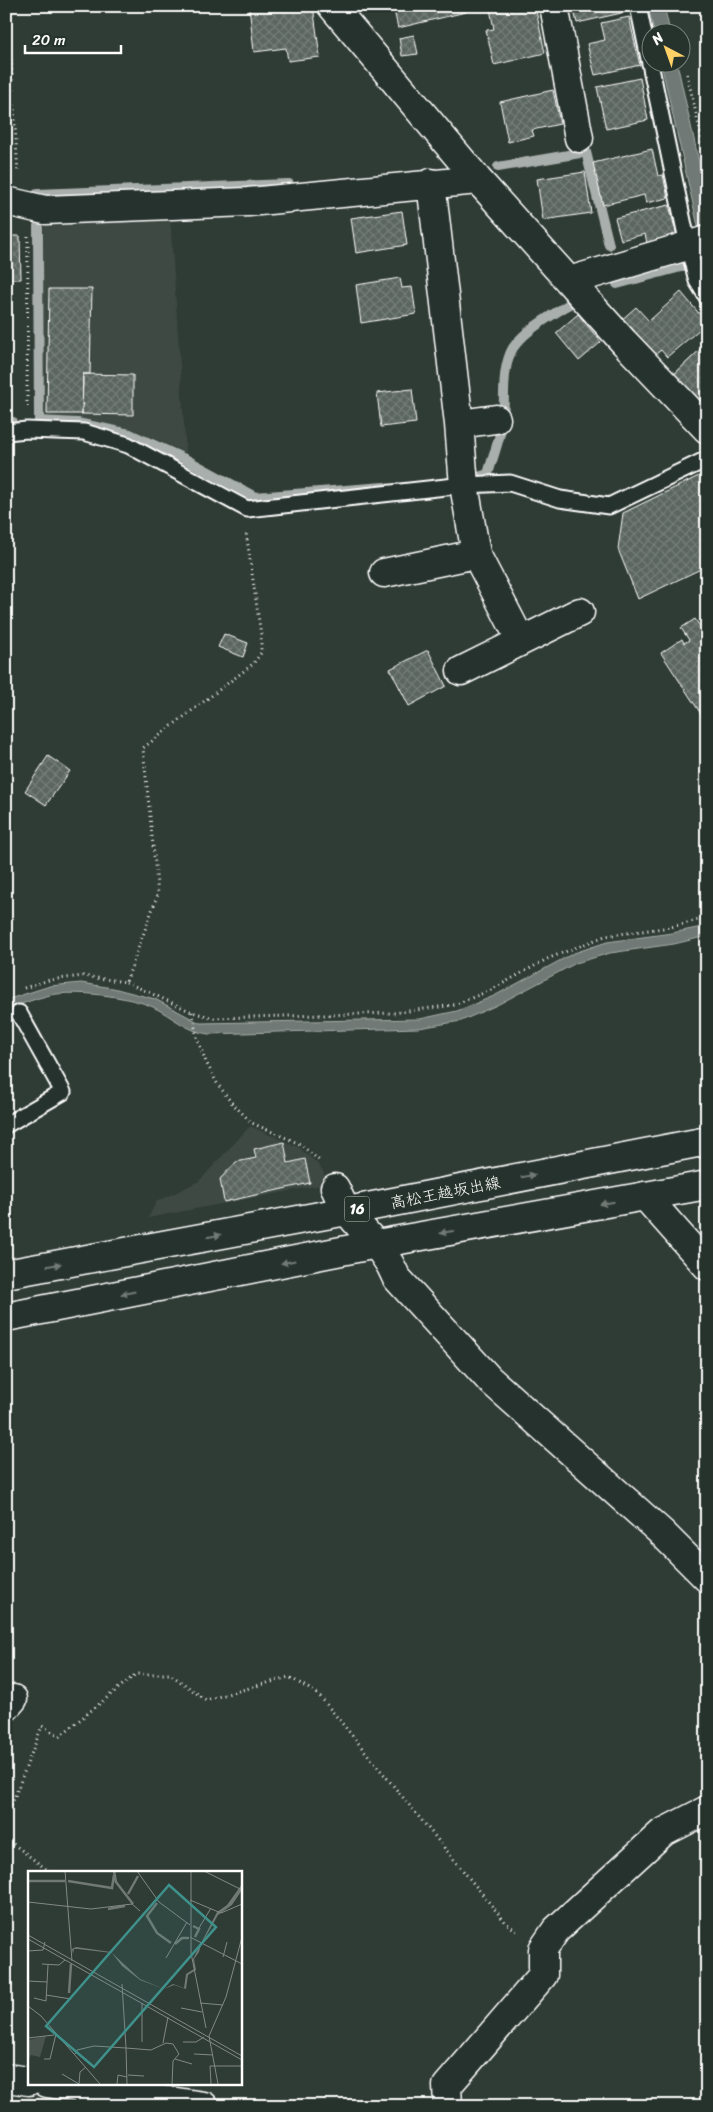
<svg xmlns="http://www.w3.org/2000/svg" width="713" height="2112" font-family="Sriracha,'Klee One',sans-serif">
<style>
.built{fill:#3c4842}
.water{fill:#707975;stroke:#a9afac}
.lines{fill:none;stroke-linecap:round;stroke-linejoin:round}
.stream{stroke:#a9afac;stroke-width:10}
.building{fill:url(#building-cross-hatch);stroke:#fff}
.lane-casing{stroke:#fff;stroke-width:19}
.street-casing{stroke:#fff;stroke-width:31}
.primary-casing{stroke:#fff;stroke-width:31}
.path{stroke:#fff;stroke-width:3;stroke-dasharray:1 4;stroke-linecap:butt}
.lane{stroke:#26332d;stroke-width:15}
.street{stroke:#26332d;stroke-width:28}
.primary{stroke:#26332d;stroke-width:28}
.oneway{fill:#727a76}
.labels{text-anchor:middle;stroke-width:5;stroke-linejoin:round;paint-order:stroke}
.shield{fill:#26332d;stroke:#bec2c0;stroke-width:1}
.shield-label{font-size:15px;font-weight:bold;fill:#fff}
.street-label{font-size:16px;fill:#fff;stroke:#26332d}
.inset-river{fill:none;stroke:#707975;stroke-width:2.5}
.inset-road{fill:none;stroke:#828986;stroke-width:1}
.view{fill:#3f918b;fill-opacity:0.15;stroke:#3f918b;stroke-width:2.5}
.inset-edge{fill:none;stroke:#fff;stroke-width:2.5}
</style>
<defs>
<pattern id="building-cross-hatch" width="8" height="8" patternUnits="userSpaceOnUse" patternTransform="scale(1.25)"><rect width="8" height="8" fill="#5b6661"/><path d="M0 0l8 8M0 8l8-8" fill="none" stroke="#747d79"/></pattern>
</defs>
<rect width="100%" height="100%" fill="#2f3b35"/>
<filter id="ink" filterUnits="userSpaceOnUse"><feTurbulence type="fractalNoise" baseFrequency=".02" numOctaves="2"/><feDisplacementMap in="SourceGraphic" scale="10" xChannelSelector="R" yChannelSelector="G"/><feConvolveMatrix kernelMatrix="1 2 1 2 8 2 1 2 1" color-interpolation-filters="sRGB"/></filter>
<g filter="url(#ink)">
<!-- built -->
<path class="built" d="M170 215 186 453 132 429 78 419 44 417V217Z
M250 1126 298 1147 317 1163 323 1171 327 1184 148 1218 156 1202 199 1181Z"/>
<!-- water -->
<path class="water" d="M648 6H664L670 32H654Z
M661 63H677L707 198V266Z
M707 926V936L674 944 610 953 576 963 497 1005 461 1021 419 1028 208 1034C186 1031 172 1016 153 1007 129 996 75 990 50 995 34 999 20 1004 6 1011V1000L50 986 81 983 113 988 155 999 200 1023 420 1019 457 1011 494 996 574 953 607 942 672 933Z"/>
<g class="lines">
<!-- stream -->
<path class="stream" d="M498 167 586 152 609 245
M37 194 289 184
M38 226 39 421 77 423 130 434 185 459 255 497 384 487
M617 284 681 267
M6 425 13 422
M475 478 488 474C493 456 501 437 503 418 505 397 502 374 510 354 517 334 554 314 571 303"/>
</g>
<!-- building -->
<path class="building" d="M249 6H313L320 57 288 61 286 48 254 52Z
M393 6H465L466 12 398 28Z
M504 6H535L545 53 494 65 486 30 494 29 490 9Z
M573 6H625L626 12 577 23Z
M629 17 640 65 595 75 587 44 605 40 601 23Z
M414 35 418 54 402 56 399 38Z
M640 78 648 120 606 129 597 87Z
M553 90 560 124 532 130 534 136 508 142 500 102Z
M652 149 658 176 663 175 668 198 646 203 644 195 603 205 593 163Z
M585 172 591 213 543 220 537 179Z
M669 205 677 236 647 243 645 234 621 240 615 218Z
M402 211 407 245 356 253 351 218Z
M6 236H20L21 279H6Z
M400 278 402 288 412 287 416 314 361 323 356 285Z
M49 289H92L90 374H83L82 414H47Z
M681 292 707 323 667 357 661 350 651 358 619 322 636 307 649 321Z
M578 314 601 342 579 361 556 333Z
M707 343V405L702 410 671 377Z
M83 374 133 375V415L82 414Z
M412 389 416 423 381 427 377 393Z
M707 472V566L638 599 618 549 623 513Z
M695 619 707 637V719L705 720 661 653 682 639 684 643 689 640 681 628Z
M224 634 248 643 243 657 218 647Z
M428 650 446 686 409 706 390 669Z
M48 756 70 771 46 805 25 791Z
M284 1142 288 1163 305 1159 310 1183 224 1202 220 1179 236 1162 256 1158 254 1149Z"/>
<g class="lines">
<defs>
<path id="lane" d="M638 6 688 245 697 281 707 297
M6 432 27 430 84 432 128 445 247 509 464 485 510 483 560 499 609 506 707 459
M6 1125 63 1092 19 1013"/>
<path id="street" d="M332 6 478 180 624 342 707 429
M554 6 579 138
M431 183 459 424 464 485 476 554 521 641
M6 201 45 210 248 202 478 180
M569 281 707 240
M459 424 496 419
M384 573 476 554
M461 671 580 612
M335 1188C339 1196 342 1205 348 1212 365 1234 386 1251 396 1277L489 1379 661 1532 707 1578
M645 1196 707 1266
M6 1707 13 1699
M448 2106 447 2086 543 1975V1949L556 1930 662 1833 707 1810"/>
<path id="primary" d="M6 1274 347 1211 707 1141
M6 1317 377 1244 707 1185
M6 2078 29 2081
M47 2083 204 2106"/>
</defs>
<!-- lane casing -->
<use href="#lane" class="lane-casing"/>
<!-- street casing -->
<use href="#street" class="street-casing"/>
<!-- primary casing -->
<use href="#primary" class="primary-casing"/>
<!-- path -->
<path class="path" d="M17 6 8 9 18 174
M687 74 707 161
M27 407 28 236
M126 982 192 1012 214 1018 393 1013 454 1005 491 990 547 959 605 936 671 927 707 918
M24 988 49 980 83 976 126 982 158 894 143 748 253 664 261 653V635L246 532
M192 1012 197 1038 206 1062 217 1083 231 1102 252 1123 300 1144 321 1162
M6 1819 42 1726 60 1736 136 1674H170L206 1700 289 1677 318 1694 506 1923 518 1932
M6 1831 12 1843 50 1872"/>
<!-- lane -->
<use href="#lane" class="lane"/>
<!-- street -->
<use href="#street" class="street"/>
<!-- primary -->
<use href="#primary" class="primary"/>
</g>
<!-- one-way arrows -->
<defs><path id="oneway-solid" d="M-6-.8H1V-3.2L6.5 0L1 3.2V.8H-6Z" transform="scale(1.25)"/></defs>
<g class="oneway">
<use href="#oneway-solid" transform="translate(528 1176) rotate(-11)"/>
<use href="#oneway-solid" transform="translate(607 1203) rotate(170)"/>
<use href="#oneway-solid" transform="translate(447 1232) rotate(170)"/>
<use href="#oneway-solid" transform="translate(214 1236) rotate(-10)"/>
<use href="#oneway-solid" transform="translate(288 1262) rotate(169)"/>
<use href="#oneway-solid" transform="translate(54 1265) rotate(-10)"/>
<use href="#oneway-solid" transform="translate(128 1293) rotate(169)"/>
</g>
</g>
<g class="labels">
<!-- shield labels -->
<rect class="shield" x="344.5" y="1196.5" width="25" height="25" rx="4"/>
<g class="shield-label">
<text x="357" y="1214">16</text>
</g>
<!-- street labels -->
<g class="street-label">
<text transform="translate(445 1192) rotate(-11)" y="6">高松王越坂出線</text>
</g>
</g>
<!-- overview -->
<g transform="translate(28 1871)">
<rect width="214" height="214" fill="#2f3b35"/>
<path d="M18 165 12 186 3 184 0 189V169Z" fill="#4a544f"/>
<path d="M214 13V19L204 34 190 44 173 74 171 81 166 88 168 99 160 104 158 118 146 114 136 118 112 109 94 95 84 82 50 78H46L45 83 44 78 48 76 83 81 112 108 136 118 145 113 156 117 158 103 166 98 165 88 189 41 199 34Z" fill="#707975"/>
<path class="inset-river" d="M86 0 88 11 105 33M0 10H37M40 10 84 17 86 4M100 23 110 5M129 32 119 45 129 62 143 72M80 38 97 35M165 55 171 58 167 66M147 73 154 67H161M41 122 43 93"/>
<path class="inset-road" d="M37 0 44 90M109 0 131 31 162 54M163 0V82L178 157M176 0 214 19M162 29 193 42 214 33M0 31 63 38 104 33 112 40M171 57 183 37M0 64 214 185M162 66 214 93M0 68 214 189M0 80 15 79 17 71M195 86 199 71M138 87 159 51M14 93 31 94 37 89M0 110 19 111M94 113 98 177 123 179 138 172 145 173 151 183 145 190 144 213M18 124 43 128M6 127 18 130 20 94M114 132V171M172 132 195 134M0 135 13 145 72 213M153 137 174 141M0 167 26 164M155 171H168L176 166M135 172 140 146M47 183 49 179 66 175 98 177 99 213M166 183 185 184M16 188H22L28 163M147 188 164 193M34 203 51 213M100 204 116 205M51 213 52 201 58 196M89 213 90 204 99 206M183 213 182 195H214M190 213 181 165 198 126 214 66"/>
<path class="view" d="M141 14 188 56 66 196 18 155Z"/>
<rect width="214" height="214" class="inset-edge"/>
</g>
<!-- margin -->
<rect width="713" height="2112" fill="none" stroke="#26332d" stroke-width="25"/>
<rect x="12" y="12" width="688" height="2087" fill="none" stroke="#fff" stroke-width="2" filter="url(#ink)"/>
<!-- north arrow -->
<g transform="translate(666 48) rotate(319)"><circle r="24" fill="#26332d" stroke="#7d8581"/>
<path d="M0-4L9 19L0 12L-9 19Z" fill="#ffd166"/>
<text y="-8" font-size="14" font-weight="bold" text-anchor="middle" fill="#ffffff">N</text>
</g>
<!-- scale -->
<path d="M25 45v8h96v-8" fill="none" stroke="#ffffff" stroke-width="2.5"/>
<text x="32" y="45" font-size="15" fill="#ffffff" stroke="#26332d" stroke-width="4" paint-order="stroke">20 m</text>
</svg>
